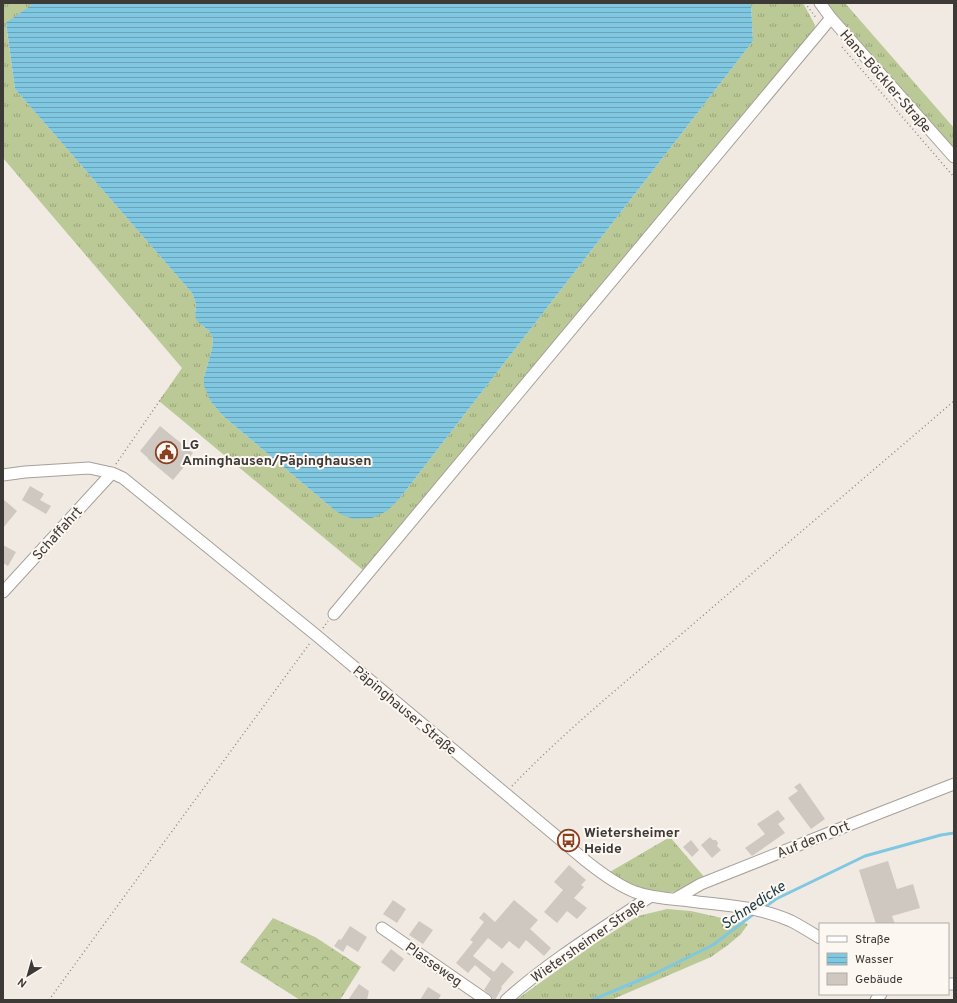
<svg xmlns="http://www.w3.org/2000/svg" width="957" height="1003" font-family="Overpass,sans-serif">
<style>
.grass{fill:url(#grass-tufts)}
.forest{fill:url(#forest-crowns)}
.water{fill:url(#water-rules)}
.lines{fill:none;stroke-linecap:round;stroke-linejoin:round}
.stream{stroke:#80c7e1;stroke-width:3}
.building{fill:#cec8c1}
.street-casing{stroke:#a6a09a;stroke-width:13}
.path{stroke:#8e8a86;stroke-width:1.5;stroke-dasharray:1 3;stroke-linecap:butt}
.street{stroke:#fff;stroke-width:11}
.labels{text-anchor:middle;stroke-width:4;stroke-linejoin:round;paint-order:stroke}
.street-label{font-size:14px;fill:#3c3937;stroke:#fdf7f1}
.poi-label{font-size:14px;font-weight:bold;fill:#3c3937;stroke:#fdf7f1;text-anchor:start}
.water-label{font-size:15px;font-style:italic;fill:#173945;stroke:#fdf7f1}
</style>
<defs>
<pattern id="grass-tufts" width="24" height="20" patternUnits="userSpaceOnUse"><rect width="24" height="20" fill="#bac995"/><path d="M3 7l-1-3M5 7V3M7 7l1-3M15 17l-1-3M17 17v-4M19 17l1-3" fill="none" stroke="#98a47a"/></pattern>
<pattern id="forest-crowns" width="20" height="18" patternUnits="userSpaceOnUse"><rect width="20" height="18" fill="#bac995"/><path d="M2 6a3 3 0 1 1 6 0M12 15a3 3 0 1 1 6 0" fill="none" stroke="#98a47a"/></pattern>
<pattern id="water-rules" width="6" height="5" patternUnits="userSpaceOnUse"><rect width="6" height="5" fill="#80c7e1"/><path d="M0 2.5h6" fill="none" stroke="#6aa3b7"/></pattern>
</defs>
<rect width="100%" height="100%" fill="#f0eae3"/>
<!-- grass -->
<path class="grass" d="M3 3H34L6 24 15 89 192 293 196 304 195 316 204 327 209 331 213 338 212 349 204 377 211 402 223 416 332 508 400 498 753 41 751 3H803L815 25 814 31 364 571 159 401 182 368 3 158Z
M825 3H845L954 128V150Z
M670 837 706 879C698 883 690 887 683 890 658 897 629 885 608 873Z
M667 909 691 911 748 924 741 934 728 945 711 957 611 1000H516L597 942 638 916Z"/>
<!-- forest -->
<path class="forest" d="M273 918 315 937 361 967 340 1000H300L240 962Z"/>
<!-- water -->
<path class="water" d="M34 3H751L753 41 400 498 387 511 372 518 354 519 342 515 332 508 223 416 211 402 204 386V377L212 349 213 338 209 331 197 321 195 316 196 304 192 293 15 89 6 23Z"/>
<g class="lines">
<!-- stream -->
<path class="stream" d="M762 909 776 899 865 856 941 835 954 833
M592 1000 654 974 713 945 755 913"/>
</g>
<!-- building -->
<path class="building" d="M160 426 193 453 187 461 188 462 173 480 148 459V458L140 451Z
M30 486 44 494 40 500 51 506 46 514 22 500Z
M3 499 17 511 3 528Z
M3 545 16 552 8 566 3 563Z
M800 783 825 819 811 829 788 798 798 791 794 787Z
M778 810 785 819 778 824 785 833 752 856 745 848 765 834 757 824Z
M710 837 713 840H716L718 843 717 846 721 850 712 858 701 845Z
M691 840 699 850 692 857 683 847Z
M888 861 897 889 913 884 920 908 892 916 895 924H876L859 870Z
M569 865 586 880 581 885 584 887 574 898 587 908 577 919 567 911 557 923 544 912 563 890 554 882Z
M393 900 406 909 397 923 383 914Z
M514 900 538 920 530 929 551 948 544 956 526 940 519 949 509 941 502 949 488 938 473 956 494 972 502 962 514 972 501 987 502 988 495 1000H494L490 995 484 990 491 979 475 965 468 973 456 963 473 942 470 940 484 922 479 918 484 912 495 922Z
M419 921 433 930 423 944 409 935Z
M350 926 367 937 358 952 347 945 343 952 334 946 339 939 341 940Z
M391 949 404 959 394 972 381 962Z
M359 984 369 991 367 1000H348Z
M428 987 441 995 438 1000H420Z"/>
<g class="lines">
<defs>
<path id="street" d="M820 3 831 18 954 157
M3 475 25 472 89 468 112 473 123 478 316 635 586 861C601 873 617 885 635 892 655 899 678 899 698 902 729 905 762 908 791 921 801 926 810 932 820 938
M3 592 112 473
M334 614 831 18
M675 899 701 884 849 825 954 784
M382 928 486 1000
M948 984H954
M506 1000C551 960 602 929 651 896
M876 1000 881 994"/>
</defs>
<!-- street casing -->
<use href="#street" class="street-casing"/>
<!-- path -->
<path class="path" d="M805 3 817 19
M842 47 954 177
M116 464 163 396
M323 628 328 621
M512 786C564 732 622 685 678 637 770 558 862 480 954 401
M49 1000 129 890 310 643"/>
<!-- street -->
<use href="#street" class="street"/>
</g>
<!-- icons -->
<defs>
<symbol id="civic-ring" viewBox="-11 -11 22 22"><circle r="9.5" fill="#fdf7f1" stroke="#884020" stroke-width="1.5"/><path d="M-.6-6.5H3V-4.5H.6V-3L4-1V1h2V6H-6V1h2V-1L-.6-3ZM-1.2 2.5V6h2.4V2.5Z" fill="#884020"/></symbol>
<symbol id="bus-ring" viewBox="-11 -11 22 22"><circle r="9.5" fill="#fdf7f1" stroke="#884020" stroke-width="1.5"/><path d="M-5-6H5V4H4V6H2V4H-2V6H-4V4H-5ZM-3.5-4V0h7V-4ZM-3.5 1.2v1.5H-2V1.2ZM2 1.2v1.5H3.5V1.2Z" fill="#884020"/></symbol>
</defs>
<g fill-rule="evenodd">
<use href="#civic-ring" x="154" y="440" width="25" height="25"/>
<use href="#bus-ring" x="556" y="828" width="25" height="25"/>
</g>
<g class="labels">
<!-- street labels -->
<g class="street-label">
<text transform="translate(886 81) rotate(49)" y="5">Hans-Böckler-Straße</text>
<text transform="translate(57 533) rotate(-48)" y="5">Schaffahrt</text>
<text transform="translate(405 710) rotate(40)" y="5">Päpinghauser Straße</text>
<text transform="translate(813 839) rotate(-22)" y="5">Auf dem Ort</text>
<text transform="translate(588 940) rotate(-35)" y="5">Wietersheimer Straße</text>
<text transform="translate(434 964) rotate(35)" y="5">Plasseweg</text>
</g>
<!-- poi labels -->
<g class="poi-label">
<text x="182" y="449">LG<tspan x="182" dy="16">Aminghausen/Päpinghausen</tspan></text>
<text x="584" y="837">Wietersheimer<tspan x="584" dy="16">Heide</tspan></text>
</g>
<!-- water labels -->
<g class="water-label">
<text transform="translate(753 905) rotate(-34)" y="5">Schnedicke</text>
</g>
</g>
<!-- border -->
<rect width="957" height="1003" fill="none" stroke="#3c3937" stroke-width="8"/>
<!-- legend -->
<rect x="819" y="923" width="130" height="72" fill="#fdf7f1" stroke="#b0aba7"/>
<rect x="827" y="936" width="20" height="6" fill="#ffffff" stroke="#b0aba7"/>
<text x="855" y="943" font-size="12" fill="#3c3937">Straße</text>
<rect x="827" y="953" width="20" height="12" fill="url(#water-rules)" stroke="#b0aba7"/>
<text x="855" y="963" font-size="12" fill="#3c3937">Wasser</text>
<rect x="827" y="973" width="20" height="12" fill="#cec8c1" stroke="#b0aba7"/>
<text x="855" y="983" font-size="12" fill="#3c3937">Gebäude</text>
<!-- north arrow -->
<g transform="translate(28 975) rotate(217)" stroke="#fdf7f1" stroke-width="3" paint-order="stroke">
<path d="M0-3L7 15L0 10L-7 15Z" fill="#3c3937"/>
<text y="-6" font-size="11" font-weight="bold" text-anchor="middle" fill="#3c3937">N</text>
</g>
</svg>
